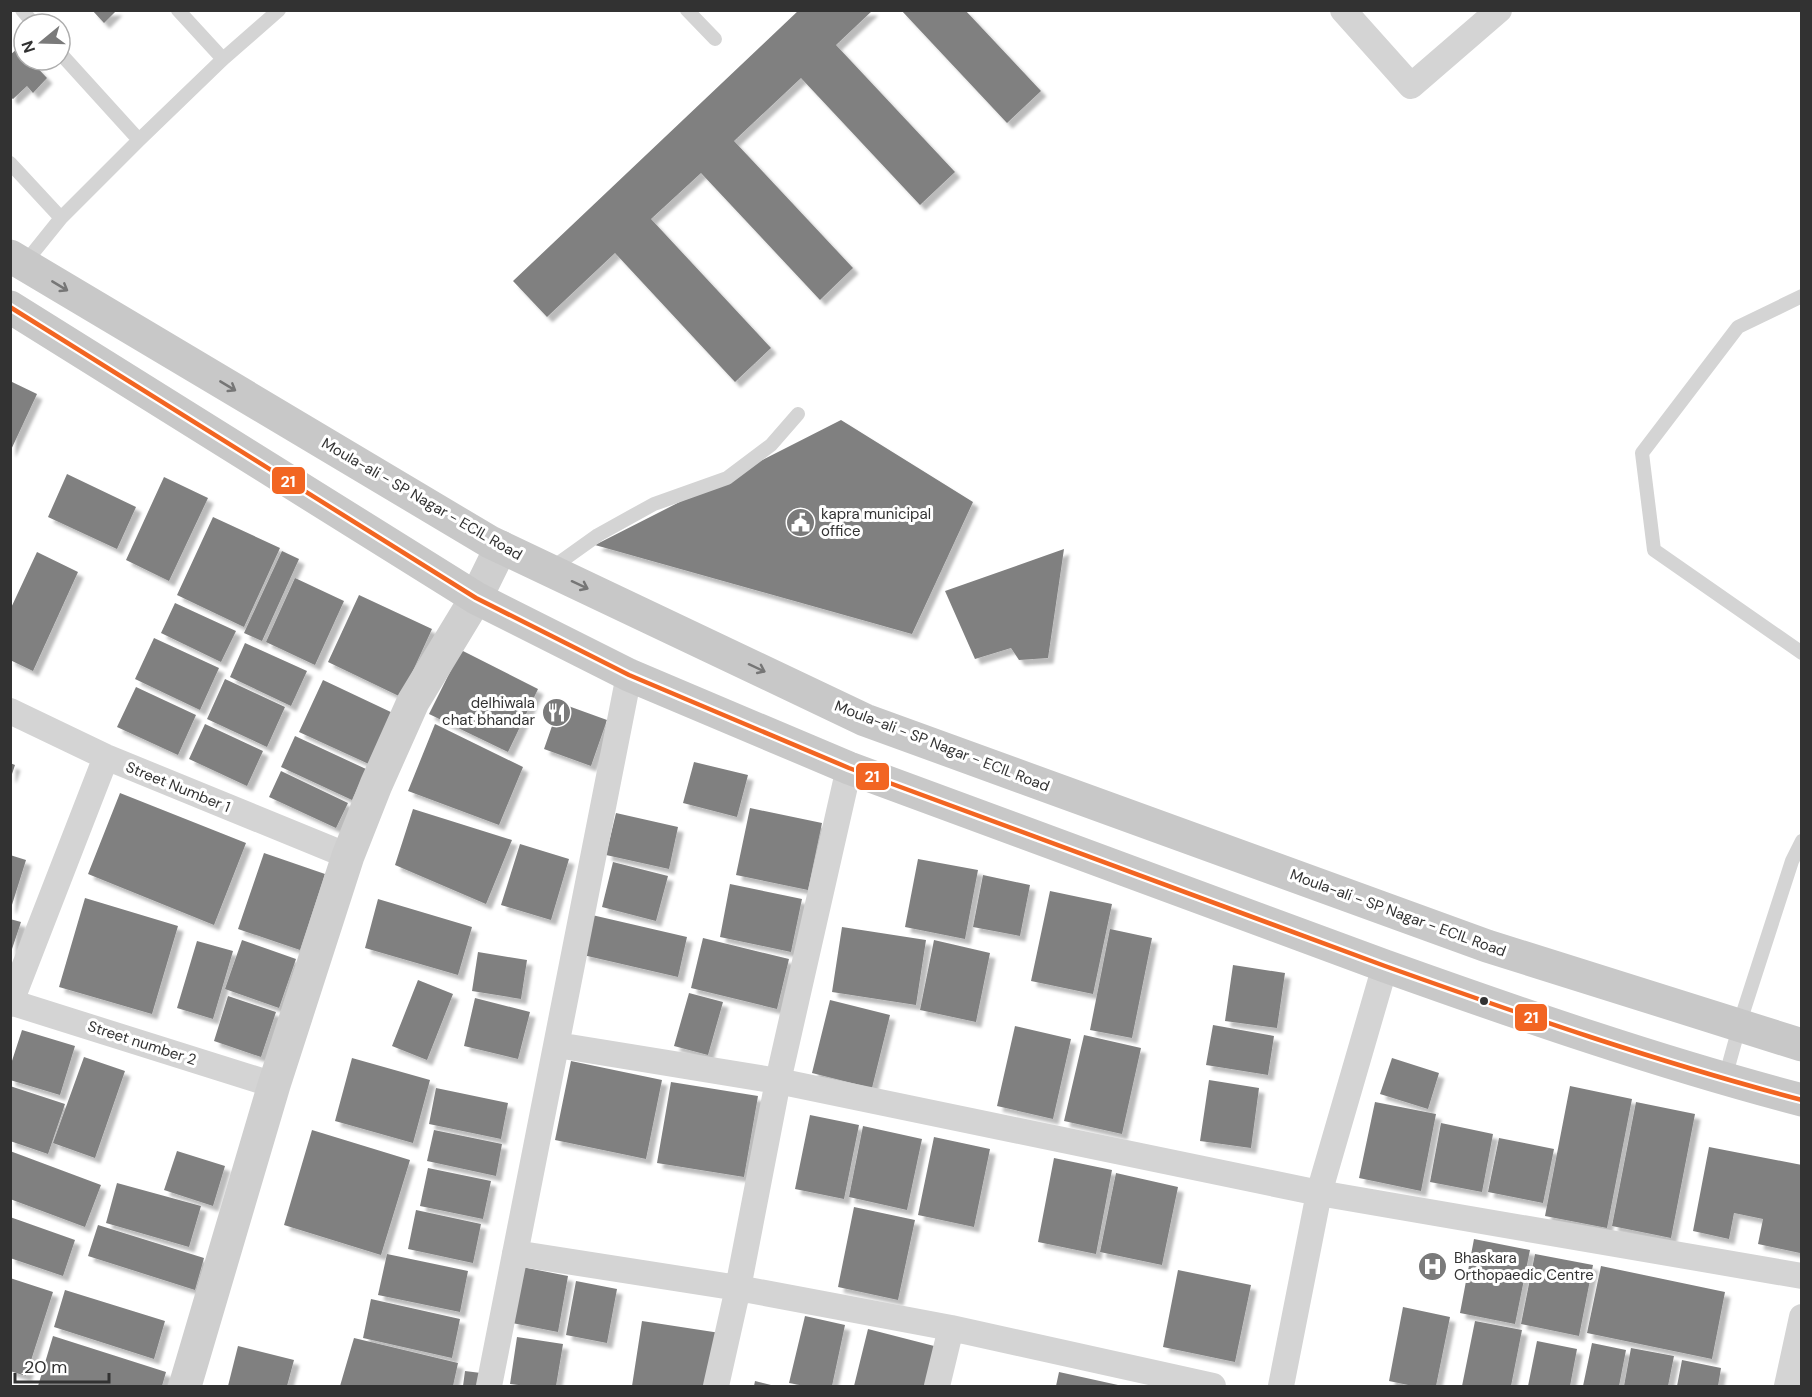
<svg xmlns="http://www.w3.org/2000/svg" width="1812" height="1397" font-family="'DM Sans',sans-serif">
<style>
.building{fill:#808080;filter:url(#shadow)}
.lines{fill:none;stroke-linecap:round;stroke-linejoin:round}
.lane{stroke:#d4d4d4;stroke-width:14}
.street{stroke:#d4d4d4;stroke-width:26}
.secondary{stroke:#cfcfcf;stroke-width:33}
.primary{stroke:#c8c8c8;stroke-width:33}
.bus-1-casing{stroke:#fff;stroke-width:9}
.bus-1{stroke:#f26522;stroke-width:4.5}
.oneway{stroke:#767676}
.bus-dot{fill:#323232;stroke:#fff;stroke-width:2}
.labels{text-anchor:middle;stroke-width:6;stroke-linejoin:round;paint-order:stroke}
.street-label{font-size:15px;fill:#323232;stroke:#fff}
.poi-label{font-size:15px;fill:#323232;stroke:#fff;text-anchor:start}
.line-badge{stroke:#fff;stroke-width:2}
.badge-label{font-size:16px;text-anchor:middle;font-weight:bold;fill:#fff}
</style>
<defs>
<filter id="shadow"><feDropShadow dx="5.5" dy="5.5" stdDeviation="1.5" flood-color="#0004"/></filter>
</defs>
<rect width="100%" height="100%" fill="#fff"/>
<!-- building -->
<path class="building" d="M92 10H117L104 23Z
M799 10H873L836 45 955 172 920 205 801 78 734 141 853 268 820 300 701 173 651 219 771 348 735 382 615 253 547 317 513 281Z
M901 10H965L1041 91 1007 123Z
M18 48 24 54V60H30L47 78 33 93 27 86 13 99 10 97V55Z
M10 381 37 394 10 452Z
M841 420 973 502 912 634 595 545Z
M67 474 136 507 117 549 48 517Z
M164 477 208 498 169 581 126 560Z
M213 517 280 548 244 627 177 595Z
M1064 549 1048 658 1019 660 1011 648 975 659 945 591Z
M282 551 299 559 262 641 244 633Z
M37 552 78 572 33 671 10 660V610Z
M295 578 344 601 315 665 266 642Z
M359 595 432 629 401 697 328 662Z
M175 603 236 631 221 662 161 633Z
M154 638 219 668 200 710 135 679Z
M245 643 307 671 291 706 230 677Z
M461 650 538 689 508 752 429 714Z
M225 679 285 707 267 747 207 719Z
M323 680 395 714 371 765 299 732Z
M136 687 196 715 178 755 117 727Z
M560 703 607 720 591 766 544 749Z
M205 724 263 751 247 786 189 759Z
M435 724 523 767 499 825 408 791Z
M295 736 366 769 352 800 281 767Z
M694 762 748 775 737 817 683 803Z
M10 763 15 765 11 777H10Z
M281 771 348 803 336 828 269 797Z
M120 793 246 843 214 925 88 874Z
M750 808 822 823 808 890 736 875Z
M413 809 512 840 486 904 395 865Z
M616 813 678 827 669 869 606 855Z
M520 844 569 859 551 920 501 905Z
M264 853 325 874 300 950 238 929Z
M10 855 26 860 11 908H10Z
M918 859 978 870 965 939 905 927Z
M613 862 668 876 656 921 602 907Z
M983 875 1030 885 1020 936 973 927Z
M730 884 802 899 791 952 720 937Z
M1050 891 1112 904 1093 994 1031 981Z
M85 898 178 926 152 1014 59 987Z
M378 899 472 927 458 975 365 948Z
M592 915 687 937 678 977 583 955Z
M10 919 21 922 11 952H10Z
M842 927 926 940 916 1005 832 992Z
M1110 929 1152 938 1132 1038 1090 1030Z
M703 938 789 959 777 1009 691 988Z
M242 940 296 959 279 1008 225 989Z
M934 940 990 953 976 1022 920 1010Z
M197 941 233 951 213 1019 177 1008Z
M478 952 527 960 521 999 472 991Z
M1233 965 1285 973 1277 1028 1225 1021Z
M418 980 453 994 427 1060 392 1046Z
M689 993 723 1002 708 1055 674 1046Z
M228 996 276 1012 261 1057 214 1041Z
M475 998 530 1012 518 1059 464 1046Z
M830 1000 890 1015 872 1088 812 1073Z
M1213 1025 1274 1036 1268 1075 1206 1065Z
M1015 1026 1071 1039 1053 1119 997 1106Z
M22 1030 75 1046 60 1095 10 1080V1067Z
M1084 1035 1141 1048 1122 1134 1064 1121Z
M84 1057 125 1071 95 1158 53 1143Z
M352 1058 430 1080 413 1143 335 1121Z
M1392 1058 1439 1073 1428 1109 1380 1094Z
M571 1061 662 1080 646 1159 555 1140Z
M1209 1080 1259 1088 1251 1148 1200 1141Z
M671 1082 758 1096 744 1177 657 1163Z
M10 1086 65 1104 48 1154 10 1141Z
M1570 1086 1632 1099 1607 1228 1545 1216Z
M436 1088 508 1103 501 1139 429 1124Z
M1375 1102 1436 1114 1421 1191 1359 1178Z
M1636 1102 1695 1114 1671 1238 1612 1226Z
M810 1115 859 1125 844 1199 795 1189Z
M1441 1123 1493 1134 1482 1192 1430 1182Z
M863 1126 922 1139 907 1210 849 1197Z
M312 1130 410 1160 381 1255 284 1225Z
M434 1130 502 1144 496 1176 427 1161Z
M934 1137 990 1149 974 1227 918 1215Z
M1499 1138 1554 1149 1543 1203 1488 1192Z
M1709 1147 1802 1165V1243L1800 1253 1758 1244 1763 1219 1734 1213 1729 1239 1693 1231Z
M10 1151 101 1185 85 1227 10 1199Z
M177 1151 225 1166 213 1206 164 1190Z
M1054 1158 1112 1170 1096 1254 1038 1242Z
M428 1168 491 1181 483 1219 420 1206Z
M1116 1173 1178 1187 1162 1265 1100 1252Z
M117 1183 201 1206 189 1247 106 1223Z
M854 1207 915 1220 898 1300 838 1287Z
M416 1210 481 1224 473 1263 408 1249Z
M10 1217 75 1240 63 1276 10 1258Z
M98 1225 204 1258 195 1290 88 1256Z
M1474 1239 1530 1250 1515 1324 1460 1313Z
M387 1254 468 1271 460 1312 378 1295Z
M1535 1254 1593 1265 1579 1336 1521 1324Z
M1601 1266 1725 1292 1712 1359 1587 1333Z
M522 1267 568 1276 558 1332 512 1323Z
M1178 1270 1251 1285 1235 1362 1163 1347Z
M10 1278 53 1292 26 1376 10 1371Z
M576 1281 617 1289 607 1343 566 1335Z
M65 1290 165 1321 154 1359 54 1327Z
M371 1299 460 1319 452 1358 363 1338Z
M1403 1307 1450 1317 1436 1386H1413L1389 1381Z
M805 1316 845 1325 832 1386H805L789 1383Z
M642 1321 720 1333 711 1386H632Z
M1475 1321 1522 1330 1511 1386H1462Z
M868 1329 938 1347 928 1386H854Z
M53 1336 166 1372 162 1386H38Z
M517 1337 563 1344 556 1386H527L510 1384Z
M354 1338 458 1363 453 1386H340Z
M1537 1341 1577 1349 1570 1386H1528Z
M1592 1343 1626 1350 1619 1386H1583Z
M238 1346 294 1360 287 1386H228Z
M1631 1348 1674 1356 1668 1386H1624Z
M1682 1360 1721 1368 1718 1386H1677Z
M465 1371 489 1374 487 1386H463Z
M1059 1372 1118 1385 1117 1386H1056Z
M755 1381 775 1386H754Z"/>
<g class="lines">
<!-- lane -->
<path class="lane" d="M22 10 34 24
M178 10 223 59
M687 10 715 39
M60 53 139 140
M10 163 61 218
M24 264 61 218 139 140 223 59 279 10
M1802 296 1738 327 1642 453 1654 550 1802 653
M549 570 598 535 654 504 727 478 771 445 798 414
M1739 1025 1792 861 1802 841
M1725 1078 1740 1024"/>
<!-- street -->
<path class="street" d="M1343 10 1411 86 1499 10
M10 711 106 757 348 856
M10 1002 274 1085
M10 1004 106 757
M557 1045 778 1081 1319 1193 1802 1276
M515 1253 738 1288 951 1328 1213 1386
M489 1386 629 675
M716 1386 738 1288 778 1081 849 768
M937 1386 951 1328
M1281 1386 1319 1193 1385 966
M1787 1386 1802 1317"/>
<!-- secondary -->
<path class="secondary" d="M185 1386 274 1085 348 856 376 785 413 702 476 598 501 547"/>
<!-- primary -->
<path class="primary" d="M10 256 490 542 865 720 1487 946 1802 1045
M10 307 476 598 629 675 849 768 1385 966C1522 1015 1661 1063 1802 1100"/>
<defs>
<path id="bus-1" d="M10 307 476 598 629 675 849 768 1385 966C1522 1015 1661 1063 1802 1100"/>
</defs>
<!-- bus-1 casing -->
<use href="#bus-1" class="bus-1-casing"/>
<!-- bus-1 -->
<use href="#bus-1" class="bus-1"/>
</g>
<!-- one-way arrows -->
<defs><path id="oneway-shaft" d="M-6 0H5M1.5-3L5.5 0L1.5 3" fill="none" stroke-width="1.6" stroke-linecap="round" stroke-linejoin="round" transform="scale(1.5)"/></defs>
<g class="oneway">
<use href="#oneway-shaft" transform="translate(60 286) rotate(31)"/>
<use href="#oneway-shaft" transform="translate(228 386) rotate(31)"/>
<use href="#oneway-shaft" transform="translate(580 585) rotate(25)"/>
<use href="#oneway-shaft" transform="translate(757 668) rotate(25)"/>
</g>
<!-- icons -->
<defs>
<symbol id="civic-disc" viewBox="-11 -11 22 22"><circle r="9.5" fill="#7a7a7a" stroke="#fff"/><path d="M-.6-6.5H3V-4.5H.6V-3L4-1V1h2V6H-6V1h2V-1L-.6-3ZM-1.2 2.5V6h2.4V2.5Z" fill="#fff"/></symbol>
<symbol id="restaurant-disc" viewBox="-11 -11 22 22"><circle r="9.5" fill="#7a7a7a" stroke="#fff"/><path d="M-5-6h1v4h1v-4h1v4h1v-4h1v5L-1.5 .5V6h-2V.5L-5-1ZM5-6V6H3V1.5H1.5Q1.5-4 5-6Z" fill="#fff"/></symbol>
<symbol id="hospital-disc" viewBox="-11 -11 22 22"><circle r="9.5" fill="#7a7a7a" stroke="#fff"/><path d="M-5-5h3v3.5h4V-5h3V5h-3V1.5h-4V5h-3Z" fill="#fff"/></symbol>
</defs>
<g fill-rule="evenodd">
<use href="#civic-disc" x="784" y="506" width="33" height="33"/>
<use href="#restaurant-disc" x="540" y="696" width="33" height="33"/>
<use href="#hospital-disc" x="1416" y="1250" width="33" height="33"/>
</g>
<!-- markers -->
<circle class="bus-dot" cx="1484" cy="1001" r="5"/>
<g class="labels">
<!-- street labels -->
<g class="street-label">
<text transform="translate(422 499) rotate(30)" y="5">Moula-ali - SP Nagar - ECIL Road</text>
<text transform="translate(942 746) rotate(21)" y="5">Moula-ali - SP Nagar - ECIL Road</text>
<text transform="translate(178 787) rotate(22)" y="5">Street Number 1</text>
<text transform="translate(1398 913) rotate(20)" y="5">Moula-ali - SP Nagar - ECIL Road</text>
<text transform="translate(142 1043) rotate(18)" y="5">Street number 2</text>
</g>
<!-- poi labels -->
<g class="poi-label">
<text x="821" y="519">kapra municipal<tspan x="821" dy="17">office</tspan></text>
<text x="535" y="708" text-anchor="end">delhiwala<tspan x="535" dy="17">chat bhandar</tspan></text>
<text x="1454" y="1263">Bhaskara<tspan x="1454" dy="17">Orthopaedic Centre</tspan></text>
</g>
</g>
<g class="line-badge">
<rect x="271" y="466" width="35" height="29" rx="6" fill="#f26522"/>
<rect x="855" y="762" width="35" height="29" rx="6" fill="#f26522"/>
<rect x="1514" y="1003" width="34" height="29" rx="6" fill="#f26522"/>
</g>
<g class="badge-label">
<text x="288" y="487">21</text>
<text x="872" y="782">21</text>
<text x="1531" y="1023">21</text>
</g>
<!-- border -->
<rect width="1812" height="1397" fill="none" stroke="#323232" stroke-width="24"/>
<!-- north arrow -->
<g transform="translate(42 42) rotate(251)"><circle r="28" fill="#ffffff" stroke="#adadad" stroke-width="1.5"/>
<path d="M0-4.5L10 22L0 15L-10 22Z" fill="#7a7a7a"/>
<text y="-9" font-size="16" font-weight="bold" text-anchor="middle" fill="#323232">N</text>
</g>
<!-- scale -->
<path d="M15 1373v9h94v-9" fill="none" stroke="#323232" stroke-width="3"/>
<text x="24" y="1373" font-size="18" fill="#323232" stroke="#ffffff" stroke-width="4.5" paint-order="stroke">20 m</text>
</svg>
